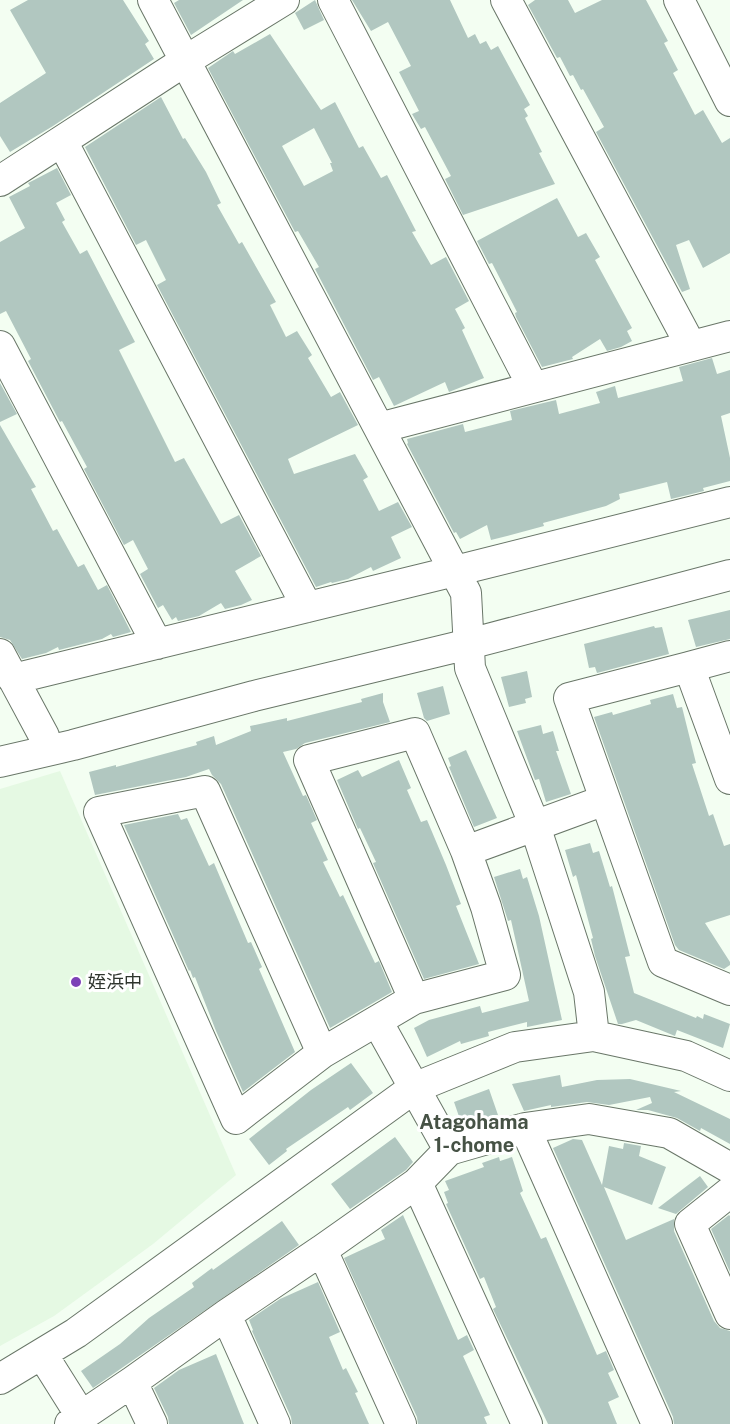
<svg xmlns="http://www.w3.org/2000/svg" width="730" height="1424" font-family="'Public Sans','Noto Sans JP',sans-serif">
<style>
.built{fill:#e5f9e3}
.building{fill:#b1c7c0;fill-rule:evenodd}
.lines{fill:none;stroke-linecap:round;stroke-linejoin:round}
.minor-casing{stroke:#697668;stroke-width:32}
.minor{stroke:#fff;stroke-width:30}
.poi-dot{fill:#7c41b7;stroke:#fff;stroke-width:2}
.labels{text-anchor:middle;stroke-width:6;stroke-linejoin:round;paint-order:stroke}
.poi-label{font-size:18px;fill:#2e342d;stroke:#fff;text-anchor:start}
.neighbourhood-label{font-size:20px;font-weight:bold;fill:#465245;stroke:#fff}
</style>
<rect width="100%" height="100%" fill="#f3fef2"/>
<!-- built -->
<path class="built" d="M60 771 236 1175 153 1244 54 1316 0 1346V789Z"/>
<!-- building -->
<path class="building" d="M28 0H123L149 41 145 44 154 59 53 126 10 152 0 136V103L46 73 10 10Z
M179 0H243L191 35 174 3Z
M315 0 324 20 304 30 295 13Z
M352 0H450L468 38 475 34 480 44 486 41 491 50 498 46 530 105 524 109 528 116 525 118 542 152 539 153 555 184 463 215 445 179 451 176 425 127 421 129 412 114 419 111 399 72 411 66 388 22 371 31Z
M535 0H568L575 13 602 0H646L668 41 664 43 678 70 673 73 695 115 703 110 722 143 730 138V253L703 268 689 240 676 245 690 289 682 292 596 132 604 127 583 89 581 90 573 75 570 76 560 57 557 58 528 5Z
M270 34 321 110 335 102 359 148 363 146 381 178 387 175 416 231 412 232 431 265 446 257 469 301 455 309 465 328 462 330 484 378 449 392 445 382 394 406 379 377 373 380 315 269 319 267 298 231 295 232 208 68 233 51 235 54ZM314 128 332 163H330L333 171 304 186 282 146Z
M161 97 183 139 185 138 206 172 221 203 217 205 239 244 242 242 276 302 270 305 286 337 297 331 312 355 308 358 331 397 340 392 358 425 288 459 294 474 355 454 368 477 363 480 379 511 398 502 412 527 391 537 401 558 373 571 371 567 348 579 332 583 331 582 316 587 157 285 166 280 146 240 136 245 85 147Z
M57 168 71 195 56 203 65 220 62 222 80 254 87 250 135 342 119 350 175 462 184 458 221 524 239 515 261 556 235 571 252 600 241 605 225 609 221 603 199 616 178 621 176 617 172 620 163 605 158 608 140 574 148 569 133 540 124 545 84 469 87 467 62 421 60 422 28 361 31 359 6 311 0 314V242L25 228 9 197 30 186 28 183 34 180Z
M557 198 578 237 586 233 600 257 595 260 632 328 627 331 632 341 621 347 607 351 600 339 572 357 573 359 542 367 516 317 515 313 517 312 492 263 489 264 477 241Z
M712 358 717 374 730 370V413L721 416 730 458V481L703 488 704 491 671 499 667 482 619 494 620 499 606 506 543 523 544 526 507 536 491 540 487 525 460 539 456 532 454 533 407 444 408 443 407 439 463 424 465 432 512 420 510 411 556 400 559 414 600 403 596 392 615 386 618 398 683 381 679 367Z
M0 383 17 414 0 422Z
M0 425 36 487 31 489 53 531 57 529 78 567 84 564 98 590 107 585 131 632 113 637 111 634 102 639 59 650 58 647 46 653 22 659 10 640 0 637Z
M730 610V639L696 647 688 620Z
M654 626 655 628 662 627 669 654 597 673 595 667 589 668 584 644Z
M527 671 532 697 525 699 526 703 509 707 501 677Z
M443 686 450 714 427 721 424 718 417 693Z
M383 693V702L390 722 305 743 296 749 283 752 303 796 306 795 317 820 311 823 328 860 323 862 340 897 343 895 375 963 379 961 392 992 330 1028 221 784 212 775 209 769 186 777 95 795 89 772 116 765V767L197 745 196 742 214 736 216 745 251 731 250 726 287 718V721L362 702 361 699Z
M673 694 677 708 682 707 696 763 692 764 709 816 713 814 724 846 730 844V915L705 923 730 962V965L724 969 679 950 675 945 594 717 612 712 613 715 651 704 650 700Z
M541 725 543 734 553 731 559 751H556L571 794 546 802 539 779 535 780 517 731Z
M466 750 497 818 474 827 449 767 451 766 448 758Z
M399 760 411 788 407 790 421 822 427 820 446 865 461 904 456 906 479 964 424 979 373 863 376 862 360 828 358 829 337 780 358 770 362 777Z
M178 814 181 820 187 818 209 866 214 863 248 943 251 942 262 967 259 969 295 1052 243 1092 216 1031 195 977 193 978 190 970 189 971 124 825Z
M590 843 593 853 599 851 610 887 612 886 630 956 625 957 634 993 696 1018 697 1016 703 1019 704 1014 730 1024 723 1048 677 1030 675 1036 636 1020 622 1024H618L595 956 591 939 593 938 576 875 573 877 565 850Z
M520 869 523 879 527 877 539 916 562 1020 527 1027V1022L488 1032 489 1036 461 1044 460 1041 427 1057 414 1028 429 1020 480 1006 482 1013 529 1001 511 920 508 921 494 877Z
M351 1063 373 1093 350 1110 348 1107 286 1149 287 1151 269 1165 249 1139 311 1090Z
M560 1075 562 1087 597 1080 630 1079 681 1091 674 1092 730 1119V1144L701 1128 700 1131 677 1118 648 1110H636L652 1103 650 1097 609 1105 587 1102 551 1107V1105L524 1111 512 1084Z
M489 1089 498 1115H492L491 1120 463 1128 454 1102Z
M395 1137 413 1162 406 1170 350 1209 331 1184Z
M573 1139 582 1140 602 1185 609 1146 623 1149 624 1143 641 1146 639 1156 666 1167 652 1205 604 1187 626 1240 674 1219V1231L714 1321 720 1328 730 1331V1424H674L673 1417 553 1148Z
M499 1157 500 1161 512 1157 523 1191 520 1193 541 1239 546 1237 597 1355 606 1351 614 1370 608 1373 619 1397 608 1402 617 1424H548L493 1309 496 1307 484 1277 480 1279 446 1204 448 1203 444 1192 449 1190 445 1181 484 1167 482 1163Z
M700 1176 708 1187 676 1214 658 1208Z
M403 1215 458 1340 467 1335 474 1350 463 1356 490 1415 484 1417 487 1424H418L417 1417 344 1258 385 1239 381 1230Z
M729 1215 730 1216V1272L711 1229Z
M282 1221 299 1245 93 1388 81 1371 120 1344 149 1318 194 1287 192 1283 212 1268 213 1270Z
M318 1282 340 1332 329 1337 343 1370 346 1368 358 1392 355 1393 369 1424H292L291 1417 252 1331 253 1330 249 1320 280 1299Z
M216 1354 244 1424H169L168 1417 154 1388 179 1370Z"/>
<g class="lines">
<defs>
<path id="minor" d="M153 0 466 593 470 668 535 826 589 992 594 1036
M333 0 533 387
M506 0 691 346
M679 0 730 101
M62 141 307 607
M0 181 185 61 284 0
M0 346 157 644
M379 428 730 336
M0 654 44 736
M689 667 730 656
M13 679 455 571 730 502
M0 762 73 745 254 696 469 644 730 575
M730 779 689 667 569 698 663 962 730 990
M414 999 505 975 486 907 466 851
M377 1021 449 1150
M322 1053 205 791 99 812 236 1119 322 1053 414 999 309 760 415 733 466 851 605 800
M525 1128 589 1119 669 1133 730 1168
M730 1192 690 1224 730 1314
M322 1250 417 1183
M42 1354 81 1416
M0 1379 76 1333 414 1088 515 1047 594 1036 686 1056 730 1076
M132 1382 226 1315
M70 1424 132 1382 152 1424
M275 1424 226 1315 322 1250 401 1424
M527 1424 417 1183 449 1150 525 1128 657 1424"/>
</defs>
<!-- minor casing -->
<use href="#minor" class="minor-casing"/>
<!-- minor -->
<use href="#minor" class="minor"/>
</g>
<!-- markers -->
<circle class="poi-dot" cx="76" cy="982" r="6"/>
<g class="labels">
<!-- poi labels -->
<g class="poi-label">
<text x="88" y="988">姪浜中</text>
</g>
<!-- neighbourhood labels -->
<g class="neighbourhood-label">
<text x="474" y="1129">Atagohama<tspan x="474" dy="23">1-chome</tspan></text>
</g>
</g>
</svg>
